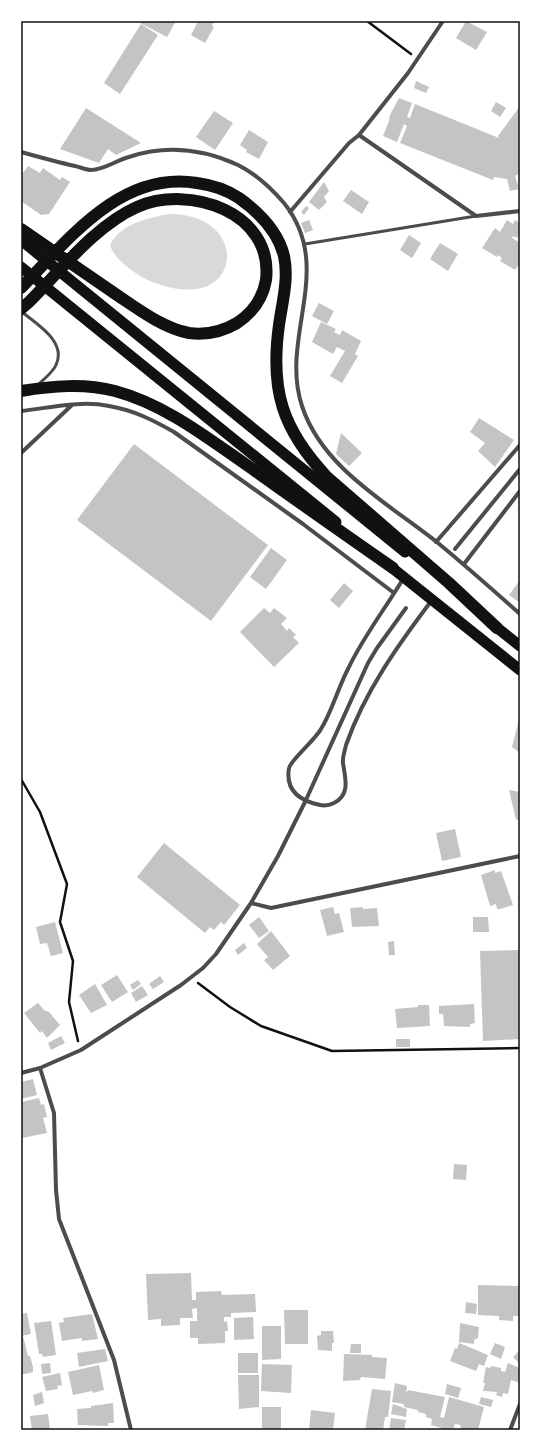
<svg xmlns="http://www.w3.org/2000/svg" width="541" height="1451" font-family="Figtree,sans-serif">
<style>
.water{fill:#d9d9d9}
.building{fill:#c4c4c4}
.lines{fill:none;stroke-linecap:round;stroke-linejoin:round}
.path{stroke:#111;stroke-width:2.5}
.service{stroke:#4c4c4c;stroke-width:3}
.minor{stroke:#4c4c4c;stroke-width:4}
.trunk{stroke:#111;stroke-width:11}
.motorway{stroke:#111;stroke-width:12}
.neatline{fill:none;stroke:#111;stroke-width:1.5}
</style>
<rect width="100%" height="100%" fill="#fff"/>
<!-- water -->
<path class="water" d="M169 214C254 213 244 320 150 281 135 274 117 262 110 246 118 224 149 218 169 214Z"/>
<!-- building -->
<path class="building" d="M141 21H176L167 37 140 23Z
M198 21H214L212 26 214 27 205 43 191 35Z
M466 21 487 32 476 50 456 38Z
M141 24 158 35 120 94 104 83Z
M416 81 429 87 426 93 414 88Z
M399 98 412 103 407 117 410 118 415 104 499 138 498 136 520 106V173L515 176 519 189 510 191 507 179 494 177 493 180 400 143 407 126 404 124 397 142 383 136 389 121 390 115Z
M496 102 506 108 500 117 491 111Z
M86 108 141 143 116 155 108 149 99 163 60 149Z
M214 111 233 123 215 150 196 137Z
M249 130 268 142 259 159 246 152 247 150 240 145Z
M28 166 40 173 43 168 60 180 62 177 70 182 49 214 41 215 21 201V172L23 173Z
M324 182 329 191 324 197 327 202 319 210 309 202Z
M351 190 369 202 362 214 343 201Z
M306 206 309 208 304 215 301 212Z
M309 220 313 230 305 233 301 223Z
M507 220 513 224 515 220 520 223V233L517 238 513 236 512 238 519 242 520 240V263L515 270 500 261 502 258 498 255 497 257 482 248 495 228 500 232Z
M409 235 421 243 412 258 400 250Z
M440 243 458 254 448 271 430 259Z
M319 303 334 311 327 324 312 316Z
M321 322 336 329 334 332 340 335 342 330 361 341 355 354 358 356 342 383 330 376 345 351 337 347 333 354 312 342Z
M479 418 514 440 495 467 478 451 485 443 470 432Z
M341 433 362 453 349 466 336 454Z
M134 444 268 545 211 621 77 520Z
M271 548 287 560 266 589 250 577Z
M520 580V603L509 595Z
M344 583 353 591 339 608 330 600Z
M264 608 270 613 274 608 287 618 281 624 287 631 289 628 296 635 293 637 299 643 274 667 240 632Z
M520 715V753L512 747Z
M509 790 520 792V819L516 820Z
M455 829 461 857 442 861 436 833Z
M164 843 240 905 224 925 221 922 214 930 210 927 205 933 137 877Z
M495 870V873L501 871 513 905 500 909H497L496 904 490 906 481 875Z
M333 907 335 914 339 913 344 932 327 936 320 910Z
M363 907V909L377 908 379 926 352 927 350 908Z
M259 917 269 931 259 938 249 925Z
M473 917H488L489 932H473Z
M55 922 63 953 51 956 47 943 40 944 36 927Z
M271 931 290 956 273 970 264 960 268 957 257 944Z
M394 941 395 955H389L388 942Z
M244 943 247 948 238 955 235 950Z
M520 950V1039L483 1041 480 951Z
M117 975 128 992 112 1002 101 985Z
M160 976 164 982 153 989 149 984Z
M138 980 141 984 133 990 130 985Z
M95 984 107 1005 91 1013 79 995Z
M142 986 148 995 136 1002 131 993Z
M38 1003 44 1010 49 1012 60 1025 47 1038 42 1031 40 1033 24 1013Z
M474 1004 475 1023 470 1024V1027L444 1026 443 1014H439V1006Z
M418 1005H429L430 1026 397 1028 395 1009 418 1007Z
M61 1036 65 1043 51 1050 48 1043Z
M396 1039H410V1047H396Z
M33 1079 37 1095 21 1099V1082Z
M39 1098 41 1105 44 1104 47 1117 43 1118 47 1133 22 1138 21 1102Z
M454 1164 467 1165 466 1180 453 1179Z
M191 1273 192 1300H196V1292L221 1291 222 1295 255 1294 256 1312 231 1313V1317H224V1322L227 1321 228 1331H225V1343L198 1344V1338H190V1321H197V1308L192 1309 193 1318H180V1325L161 1326V1319L148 1320 146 1274Z
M478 1285 520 1286V1316H513V1321L499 1320V1316L478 1315Z
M466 1302 477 1304 476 1314 465 1313Z
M284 1310H308V1344H285Z
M27 1313 31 1334 21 1336V1314Z
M92 1314 98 1339 82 1341V1338L62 1341 59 1323 64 1322 63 1318Z
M253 1317 254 1339 234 1340V1318Z
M51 1321 56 1355 43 1357 42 1354H39L34 1323Z
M460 1323 479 1327 478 1338 474 1340V1344L459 1342Z
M262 1326H281V1359L262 1360Z
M321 1331H333L334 1343H332V1351L318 1350 317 1336 321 1335Z
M23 1336 28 1356H30L33 1367V1372L25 1374H21V1337Z
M459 1343 488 1355 484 1366 479 1364 476 1371 450 1361 455 1348 457 1349Z
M495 1343 505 1347 501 1359 490 1354Z
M351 1344H361V1353H350Z
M105 1349 108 1361 79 1367 77 1353Z
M520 1350V1364L513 1357Z
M238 1353H258V1373H238Z
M344 1354 372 1355V1357L387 1358 385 1379 361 1377 360 1380 343 1381Z
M50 1363 51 1373 42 1374 41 1364Z
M508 1363 520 1368V1383L511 1380 508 1394 503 1393 502 1397 496 1395 497 1392 483 1391 485 1383H483L486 1367 490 1368 491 1366 501 1368V1371L505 1372Z
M262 1364 292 1365 291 1393 261 1391Z
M99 1365 104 1390 93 1393 92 1391 73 1395 68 1372Z
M60 1373 62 1385 57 1386 58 1389 46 1391 42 1377Z
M238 1375H259V1407L239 1409Z
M395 1383 407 1386 406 1393 408 1390 445 1397 440 1417 444 1418 449 1397 484 1407 478 1430H466L460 1428 461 1425 455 1424 453 1430H441L442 1420 441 1428 431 1425 432 1419 426 1417V1414L418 1412V1410L404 1407V1404L392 1402Z
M447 1384 461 1388 458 1398 445 1394Z
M372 1389 391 1391 388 1417H385L383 1430H365Z
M42 1392 44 1403 35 1406 33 1395Z
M481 1397 493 1400 491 1407 479 1404Z
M113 1403 114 1423H108V1426L78 1425 77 1409 91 1408V1406Z
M393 1404 407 1409 406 1417 391 1414Z
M262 1407H281V1430H262Z
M311 1410 335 1413 333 1430H309Z
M48 1414 50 1430H32L30 1416Z
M391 1418 406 1420 404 1430H389Z"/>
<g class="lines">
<!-- path -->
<path class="path" d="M367 21 411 54
M21 779 40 812 67 884 60 922 73 961 69 1002 78 1041
M198 983 230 1007 261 1026 332 1051 520 1048"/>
<!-- service -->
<path class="service" d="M305 244 476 216
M22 312C37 324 67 342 56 365 53 372 44 379 39 384"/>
<!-- minor -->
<path class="minor" d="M359 135 476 216 520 211
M21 152C39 157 57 162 75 166 80 167 86 170 91 170 104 170 117 160 129 157 165 145 203 149 238 165 256 174 271 188 284 203 336 268 279 337 302 406 322 468 389 504 438 543 466 566 493 590 520 614
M290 212 349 143 359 135 408 73 443 21
M21 411C49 408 81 400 109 406 133 410 153 420 174 432L303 524 394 593
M21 453 72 405
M436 542 520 445
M455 549 520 469
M464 564 520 491
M403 579C385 609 363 637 348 669 338 688 332 711 321 729 315 740 290 761 289 768 285 791 301 801 320 805 325 806 330 805 334 803 351 794 345 778 343 763 342 757 345 751 346 745 365 691 398 645 432 600
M251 903 271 908 520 856
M40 1068 54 1113 56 1190 59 1219 114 1360 131 1430
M21 1073 40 1068 81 1050 181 985 203 968 216 954 251 903 278 856 305 802 368 663 377 648 406 608
M510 1430 520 1404"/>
<!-- trunk -->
<path class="trunk" d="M21 240 405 552
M21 267 336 522
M386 563 520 670
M491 623 520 646"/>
<!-- motorway -->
<path class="motorway" d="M21 229C53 251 85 273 117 295 138 309 163 328 189 333 205 335 222 332 237 323 252 313 263 298 266 280 274 212 189 184 137 207 96 225 60 271 29 302L21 309
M21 288C68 240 121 170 197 183 212 185 227 190 239 198 260 213 278 231 284 256 289 279 282 303 279 325 270 390 282 429 327 477L449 583 497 628
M21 391C52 386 84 383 115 391 167 405 210 440 254 470 300 503 347 536 393 568"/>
</g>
<!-- border -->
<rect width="541" height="1451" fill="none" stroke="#ffffff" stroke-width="44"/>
<rect x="22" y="22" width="497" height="1407" class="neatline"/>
</svg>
